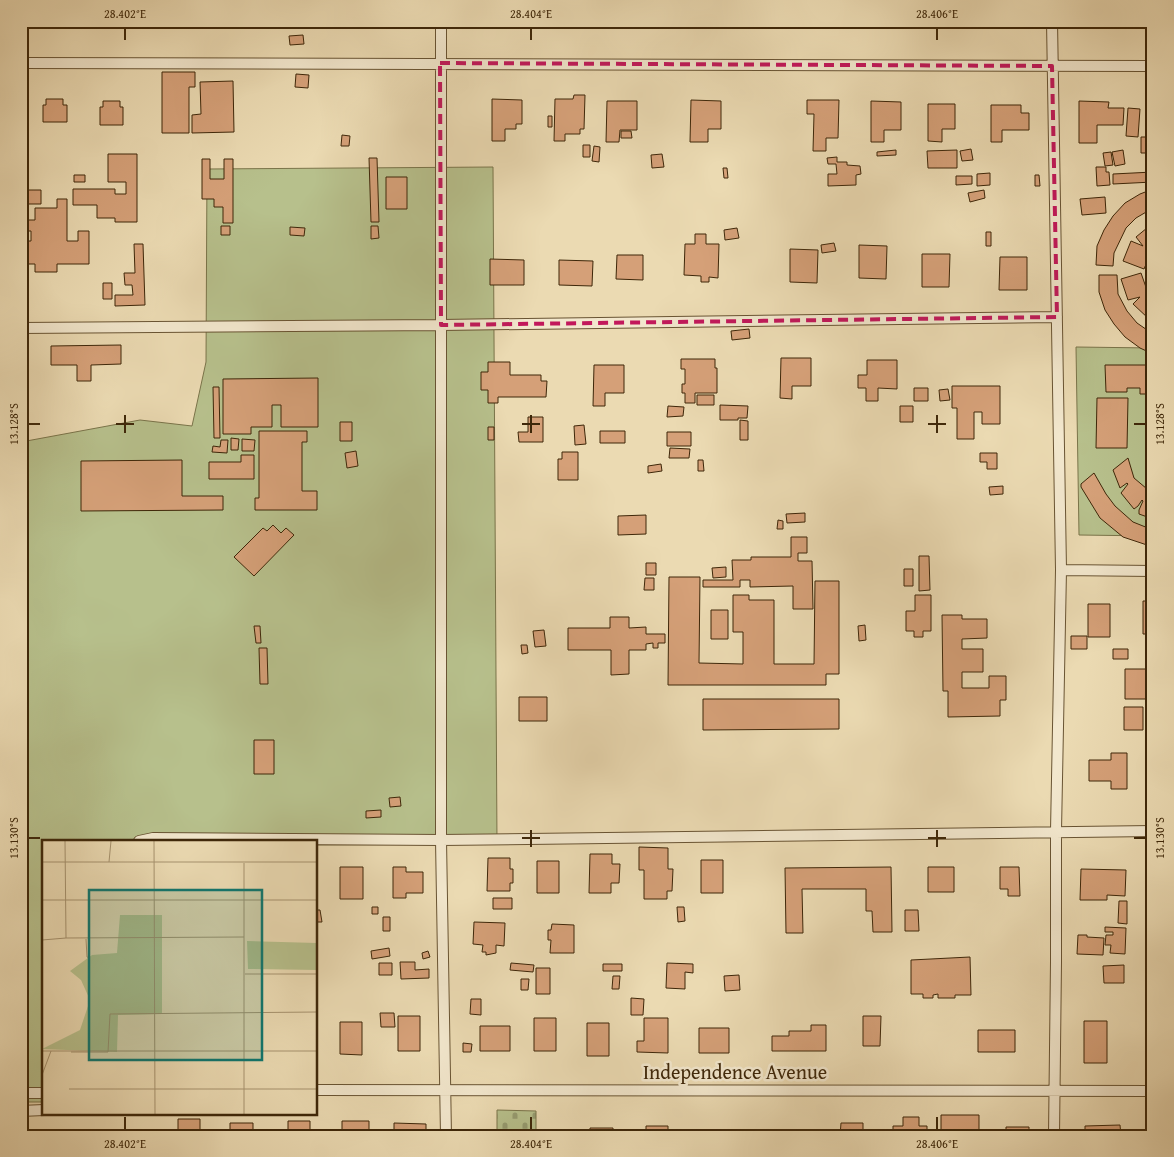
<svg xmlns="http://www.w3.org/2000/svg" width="1174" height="1157" font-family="'Gentium Book Plus',serif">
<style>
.cemetery{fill:url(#cemetery-stones);stroke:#7a744a}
.park{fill:#b7c08c;stroke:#7a744a}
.building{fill:#d5a078;stroke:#3e2709}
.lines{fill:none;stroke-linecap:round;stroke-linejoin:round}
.street-casing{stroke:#695433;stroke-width:12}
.street{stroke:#f2e7cd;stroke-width:10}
.marked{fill:none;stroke:#c2185b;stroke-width:4;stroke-dasharray:10 6;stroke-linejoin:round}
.ticks{fill:none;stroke:#3e2709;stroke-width:2}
.labels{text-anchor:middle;stroke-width:5;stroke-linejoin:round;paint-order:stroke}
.street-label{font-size:20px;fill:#3e2709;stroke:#f2e7cd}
.inset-road{fill:none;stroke:#a6926e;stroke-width:1}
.view{fill:#0f766e;fill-opacity:0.15;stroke:#0f766e;stroke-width:2.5}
.inset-edge{fill:none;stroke:#3e2709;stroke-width:2.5}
.neatline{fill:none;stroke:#3e2709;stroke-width:2}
.ticks-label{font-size:12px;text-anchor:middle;fill:#3e2709}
</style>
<defs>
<pattern id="cemetery-stones" width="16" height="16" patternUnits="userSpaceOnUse" patternTransform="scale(1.25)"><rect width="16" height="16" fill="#b7c08c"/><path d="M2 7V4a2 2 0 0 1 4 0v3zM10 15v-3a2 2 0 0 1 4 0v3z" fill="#969c71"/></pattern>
</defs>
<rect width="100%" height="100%" fill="#ebdab2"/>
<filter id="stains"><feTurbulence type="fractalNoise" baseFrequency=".004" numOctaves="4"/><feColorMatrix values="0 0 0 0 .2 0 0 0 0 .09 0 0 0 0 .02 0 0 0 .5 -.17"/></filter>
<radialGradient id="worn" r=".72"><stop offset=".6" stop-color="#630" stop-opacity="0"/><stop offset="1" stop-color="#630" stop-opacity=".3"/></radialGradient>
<!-- cemetery -->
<path class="cemetery" d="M497 1110 536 1111V1136H497Z"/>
<!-- park -->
<path class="park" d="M493 167 497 844 316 845V841H44V1102H21V442L140 420 192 426 206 362 207 169Z
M1076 347 1153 348V536L1079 535Z"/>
<!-- building -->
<path class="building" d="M787 21H818V22H807V28H798V22Z
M851 21H882L874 22V25H868V22Z
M922 21H952V23H922Z
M982 21H1013V25H982Z
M303 35 304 44 290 45 289 36Z
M162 72H195V87H189V133H162Z
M296 74 309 75 308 88 295 87Z
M233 81 234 132 192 133V115L201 114 200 82Z
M574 95H585L584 129H580V134H565V141H554L555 99H573Z
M46 99H63V105H67V122H43V105H46Z
M492 99 522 100V124H516V129H505V141H492Z
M691 100 721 101V129H708V142H690Z
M807 100H839L838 138H826V151H813L814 114H807Z
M103 101H120V107H123V125H100V107H103Z
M607 101H637V130H620L619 142H606Z
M871 101 901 102V130H884V142H871Z
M1079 101 1109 102 1108 108H1124L1123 125H1097V143H1079Z
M928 104H955V129H942V142L928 141Z
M991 105H1021V113H1029V130H1002V142H991Z
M1128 108 1140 109 1138 137 1126 136Z
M548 116H552V127H548Z
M621 131H631L632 138H621Z
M342 135 350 136 349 146H341Z
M1141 137H1151V153H1141Z
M583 145H590V157H583Z
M594 146 600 147 599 162 592 161Z
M971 149 973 160 962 161 960 151Z
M896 150V155L877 156V152Z
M957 150V168H928L927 151Z
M1123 150 1125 164 1115 166 1112 152Z
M1111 152 1113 165 1105 166 1103 153Z
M108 154H137V222H115V218H97V205H73V189H115V194H126V182H108Z
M662 154 664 167 652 168 651 155Z
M837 157V162H847V165L860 166 861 174 856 175V185L828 186V174H837L836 164H828L827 158Z
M369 158H377L379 222H371Z
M202 159H210V179H224V159H233V223H223V207H214V199H202Z
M1096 167H1106V172H1109L1110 185 1097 186Z
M723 168H727L728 178H724Z
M1153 172V182L1113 184V174Z
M990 173V185L977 186V174Z
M74 175H85V182H74Z
M1035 175H1039L1040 186H1035Z
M956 176H972V184L956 185Z
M386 177H407V209H386Z
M1153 189V208L1136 218 1126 228 1114 253 1113 266 1096 265 1097 246 1104 230 1113 216 1125 203 1140 194Z
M21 190H41V204H23V201H21Z
M984 190 985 198 970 202 968 193Z
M1105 197 1106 213 1082 215 1080 199Z
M57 199H67V241H78V231H89V264H57V272H35V264H21V241H31V231H25V220H35V208H57Z
M1153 223V248L1144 269 1123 261 1131 241 1143 246 1136 237Z
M221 226H230V235H221Z
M371 226H378L379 238 371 239Z
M290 227 305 228 304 236 290 235Z
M737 228 739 238 725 240 724 230Z
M986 232H991V246H986Z
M695 234H706V244H719L718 278 709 277V282H701V276L684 275 685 244H695Z
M834 243 836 251 822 253 821 245Z
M134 244H143L145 305 115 306V295H133L132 285H125L124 273H135Z
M859 245 887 246 886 279 859 278Z
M790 249 818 250 817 283 790 282Z
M922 254H950L949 287H922Z
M617 255H643V280L616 279Z
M1000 257H1027V290H999Z
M490 259 524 260V285H490Z
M559 260 593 261 592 286 559 285Z
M1141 273 1148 293 1153 297V315L1149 319 1133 304 1140 297 1128 300 1121 279Z
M1099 275H1117L1118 294 1127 311 1137 323 1153 334V354L1140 348 1125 337 1114 324 1105 310 1099 292Z
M103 283H112V299H103Z
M749 329 750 338 732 340 731 331Z
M121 345V364L91 365V381H77V365H51V346Z
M781 358H811V386H792V399L780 398Z
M681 359H715V368H717V393H695V403H685V393H682V384H685V369H681Z
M867 360H897V389L878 388V401H866V388H858V375H867Z
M488 362H510V375H541V381H547L546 397H498V403H488V390H481V372H488Z
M594 365H624V393H605V406H593Z
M1105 365H1153V394H1140V388H1127V392H1106Z
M318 378V427H281V405H272V427H251V434H223V379Z
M952 386H1000V424H982V412H974V439H957V408H952Z
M213 387H219L220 438H214Z
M914 388H928V401H914Z
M948 389 950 400 940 401 939 390Z
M697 395H714V405H697Z
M1097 398H1128L1127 448H1096Z
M720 405 748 406 747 418H738V420H720Z
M668 406 684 407 683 416 667 417Z
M900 406H913V422H900Z
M528 417H543V442H519L518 432H528Z
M740 420 748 421V440H740Z
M340 422H352V441H340Z
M584 425 586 444 575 445 574 426Z
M488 427H494V440H488Z
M259 431H307V442H302V491H317V510H255V498H259Z
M600 431H625V443H600Z
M667 432H691V446H667Z
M231 438 239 439 238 450H231Z
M242 439 255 440 254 451H242Z
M221 440H228L227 453 212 452 213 446 220 447Z
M670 448 690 449 689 458H669Z
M356 451 358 466 347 468 345 453Z
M562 452H578V480H558V459H562Z
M980 453H997V469H987V462H980Z
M241 455H254V479H209V462H241Z
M1128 458 1134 478 1153 494V519L1139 514V510L1143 501 1142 500 1138 506 1134 509 1121 493 1128 484 1127 483 1120 488 1113 470Z
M182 460V496H223V510L81 511V461Z
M698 460H703L704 471H698Z
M661 464 662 471 648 473V466Z
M1094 473 1106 494 1115 506 1133 522 1153 530V547L1123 537 1100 518 1081 487V484Z
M1003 486V494L990 495 989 487Z
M805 513V522L787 523 786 514Z
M646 515V534L618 535V516Z
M778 520 783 521V529H777Z
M273 525 281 533 286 528 294 535 254 576 234 557 263 528 267 531Z
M791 537H807V553H798V561H812L813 609H793V586L750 587V580H740V587H703V580H733L732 560H751V557H791Z
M919 556H929L930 590 919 591Z
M646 563H656V575H646Z
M726 567V577L713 578 712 568Z
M904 569H913V586H904Z
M669 577H700L699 663 743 664V632H733V595H749V600H774V664H814L815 581H839V674H826V685H668Z
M645 578H654V590H644Z
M915 595H931V631H923V637H914V631H906V611H915Z
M1143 601H1153V634H1143Z
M1088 604H1110V637H1088Z
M711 610H728V639H711Z
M942 615H962V619H987V638L962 639V649H983V672H962V688H989V676H1006V700H1000V716L948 717V691H943Z
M610 617H629V628L646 627V634H665V643H658V648H653V643L646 644V650H629V674L611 675V650H568V628H610Z
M865 625 866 640 859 641 858 626Z
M254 626H260L261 643H256Z
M544 630 546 646 535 647 533 631Z
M1071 636H1087V649H1071Z
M521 645H527L528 653 522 654Z
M259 648H267L268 684H260Z
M1113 649H1128V659H1113Z
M1125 669H1153V699H1125Z
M519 697H547V721H519Z
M703 699H839V729L703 730Z
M1124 707H1143V730H1124Z
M254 740H274V774H254Z
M1111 753H1127V789H1111V781H1089V760H1111Z
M1148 754H1153V790H1148Z
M400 797 401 806 390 807 389 798Z
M381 810V817L366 818V811Z
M639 847 668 848V869H673L672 891H667V899H644V870H639Z
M590 854H612V864H620L619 883H611V893H589Z
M488 858H510V869H513V883H510V891H487Z
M701 860H723V893H701Z
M537 861H559V893H537Z
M340 867H363V899H340Z
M393 867H406V872H423V893H406V898H393Z
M891 867 892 932H873L872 911H866V889H802L803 933H786L785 868Z
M928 867H954V892H928Z
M1000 867H1019L1020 896H1008V889H1000Z
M1081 869 1126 870 1125 896 1107 895V900H1080Z
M493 898H512V909H493Z
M1119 901H1127V924L1118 923Z
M372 907H378V914H372Z
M677 907H684L685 921 678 922Z
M316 910H320L322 922H316Z
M905 910H918L919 931H905Z
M383 917H390V931H383Z
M474 922 505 923 504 946 496 945V953L486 955V952H482L483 945 473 944Z
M552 924 574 925V953H550L551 940H548V930H551Z
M1105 927 1126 928 1125 954 1110 953 1111 945H1105L1106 935H1113V932H1105Z
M1078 935H1087V937L1104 938 1103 955 1077 954Z
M389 948 390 956 372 959 371 951Z
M428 951 430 957 423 959 422 953Z
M970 957 971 995H955V998H938V994L933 995V998H923V994H911V960Z
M400 962H415V970L429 969V978L401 979Z
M379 963H392V975H379Z
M511 963 534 965 533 972 510 970Z
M667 963 693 964V973L685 972V989L666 988Z
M603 964H622V971H603Z
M1146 964H1153V981H1146Z
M1124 965V983H1104L1103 966Z
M536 968H550V994H536Z
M739 975 740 990 725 991 724 976Z
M613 976H620L619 989H612Z
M521 979H529L528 990H521Z
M631 998 644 999 643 1015H631Z
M471 999H481V1015L470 1014Z
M380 1013H394L395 1027H381Z
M398 1016H420V1051H398Z
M863 1016H881L880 1046H863Z
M534 1018H556V1051H534Z
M644 1018H668V1053L637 1052V1041H644Z
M1084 1021H1107V1063H1084Z
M340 1022H362V1055L340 1054Z
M587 1023H609V1056H587Z
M811 1025H826V1051H772V1036H789V1031H811Z
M480 1026H510V1051H480Z
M699 1028H729V1053H699Z
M978 1030H1015V1052H978Z
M463 1043 472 1044 471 1052H463Z
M941 1115H979V1136H941Z
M903 1117H919V1126H927V1136H893V1126H903Z
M178 1119H200V1136H178Z
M288 1121H310V1136H288Z
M342 1121H369V1136H342Z
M230 1123H253V1136H230Z
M394 1123 426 1124V1136H394Z
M841 1123H863V1136H840Z
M1120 1125 1121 1136H1085V1126Z
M646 1126H668V1136H646Z
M1006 1127H1029V1136H1006Z
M590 1128H613V1136H590Z
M700 1130H730L731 1136H700Z
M1144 1130H1153V1136H1144Z"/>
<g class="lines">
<defs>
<path id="street" d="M441 21V840L446 1136
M1052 21 1061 570 1056 831V962L1054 1136
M21 63 1153 66
M21 328 441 325 1057 317
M1061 570 1153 571
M139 841 153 838 441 840 1153 831
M316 1090 1153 1091
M21 1093H44
M21 1111 44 1110"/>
</defs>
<!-- street casing -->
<use href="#street" class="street-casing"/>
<!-- street -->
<use href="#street" class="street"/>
</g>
<!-- marked area -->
<path class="marked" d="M440 63 1052 66 1057 317 441 325Z"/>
<!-- ticks -->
<path class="ticks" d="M125 28V40M531 28V40M937 28V40M125 415V433M531 415V433M937 415V433M28 424H40M116 424H134M522 424H540M928 424H946M1134 424H1146M531 830V847M937 830V847M28 838H40M522 838H540M928 838H946M1134 838H1146M125 1117V1130M531 1117V1130M937 1117V1130"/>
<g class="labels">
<!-- street labels -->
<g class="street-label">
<text x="735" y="1079">Independence Avenue</text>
</g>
</g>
<!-- overview -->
<g transform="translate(42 840)">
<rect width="275" height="275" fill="#ebdab2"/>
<path d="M78 75H120V174L76 175 75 212 0 209 38 190 48 160 39 140 28 131 50 115 75 113ZM205 101 275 103V130L206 129Z" fill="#b7c08c"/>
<path class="inset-road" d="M23 1 24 98 202 97M112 1 113 274M0 22H275M67 22 69 1M202 23V274M0 60H275M44 99 45 117 48 118M0 100 24 98M203 134H275M0 211H275M29 212H66M66 212 68 174 275 172M0 235 9 211M27 249H275"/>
<path class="view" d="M47 50H220V220H47Z"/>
<rect width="275" height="275" class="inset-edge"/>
</g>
<!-- margin -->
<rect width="1174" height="1157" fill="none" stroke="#ebdab2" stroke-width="55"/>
<rect x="28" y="28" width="1118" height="1102" class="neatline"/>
<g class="ticks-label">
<text x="125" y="18">28.402°E</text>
<text x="531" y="18">28.404°E</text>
<text x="937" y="18">28.406°E</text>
<text transform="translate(14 424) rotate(-90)" y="4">13.128°S</text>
<text transform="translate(1160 424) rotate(-90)" y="4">13.128°S</text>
<text transform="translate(14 838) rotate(-90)" y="4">13.130°S</text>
<text transform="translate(1160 838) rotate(-90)" y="4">13.130°S</text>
<text x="125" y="1148">28.402°E</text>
<text x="531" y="1148">28.404°E</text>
<text x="937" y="1148">28.406°E</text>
</g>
<rect width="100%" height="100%" filter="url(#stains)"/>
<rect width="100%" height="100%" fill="url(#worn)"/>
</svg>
